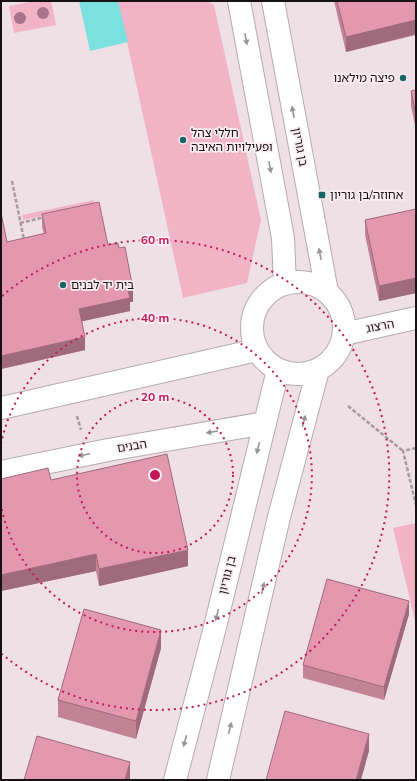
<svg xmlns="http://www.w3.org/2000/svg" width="417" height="781" font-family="Mulish,'Noto Sans Hebrew',sans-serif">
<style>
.green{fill:#f1b4c7}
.water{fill:#7be0de}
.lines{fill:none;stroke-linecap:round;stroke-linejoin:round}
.minor-casing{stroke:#b7aaad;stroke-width:24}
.major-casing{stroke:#b7aaad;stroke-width:24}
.path{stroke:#a69b9e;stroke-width:2.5;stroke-dasharray:4 2;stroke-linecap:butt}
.minor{stroke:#fff;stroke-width:22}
.major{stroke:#fff;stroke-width:22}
.tree{fill:#a9738a}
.wall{fill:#c38397}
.shaded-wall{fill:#9f6a7b}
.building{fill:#e398b0;stroke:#9f6a7b}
.oneway{fill:#969495}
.ring{fill:none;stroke:#c2185b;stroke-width:2;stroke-dasharray:2 4}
.poi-dot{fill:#176665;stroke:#fbedf1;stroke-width:1.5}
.labels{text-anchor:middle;stroke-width:3.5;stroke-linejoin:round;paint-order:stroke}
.poi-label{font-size:12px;fill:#161213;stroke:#fbedf1;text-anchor:start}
.street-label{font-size:12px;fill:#161213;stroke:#fbedf1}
.centre{fill:#c2185b;stroke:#fbedf1;stroke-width:2}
.ring-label{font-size:12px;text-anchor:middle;font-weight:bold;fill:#c2185b;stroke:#fbedf1;stroke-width:3.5;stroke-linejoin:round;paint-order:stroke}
</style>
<rect width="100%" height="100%" fill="#eee0e4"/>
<!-- green -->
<path class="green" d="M34 1H51L56 25 14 33 9 6Z
M118 1H207L214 5 261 220 247 283 183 298Z
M94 200 95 206 23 220 22 215Z
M416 523V625L393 528Z"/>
<!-- water -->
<path class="water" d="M79 1H118L128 42 90 51Z"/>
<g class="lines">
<defs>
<path id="minor" d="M344 334 416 318
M1 408 257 350
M1 472 108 450 265 423"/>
<path id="major" d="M239 1 283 238 285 284
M273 1 327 292
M252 328a46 46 0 1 1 92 0a46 46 0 1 1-92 0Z
M175 780 213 635 278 370
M218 780 279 517 318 370"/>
</defs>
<!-- minor casing -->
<use href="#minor" class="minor-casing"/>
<!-- major casing -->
<use href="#major" class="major-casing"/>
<!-- path -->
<path class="path" d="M12 181 24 240
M20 223 45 217
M348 406 403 451
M77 416 81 430
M416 448 403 451 416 505"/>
<!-- minor -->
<use href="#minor" class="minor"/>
<!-- major -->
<use href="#major" class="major"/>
</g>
<!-- trees -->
<g class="tree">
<circle cx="43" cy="13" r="6"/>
<circle cx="20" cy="18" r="6"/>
</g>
<!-- wall -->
<path class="wall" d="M334 1H416V35L346 52Z
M416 90V130L411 106V91Z
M416 209V293L379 301 365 235V220Z
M1 213 7 242 44 234 42 227V214L108 245 133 302H130V311L82 321 85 350 1 369Z
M1 479 51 480 188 566 99 586 96 571 1 591Z
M409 614 384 700 303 678V665Z
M161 648 136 739 58 717V700Z"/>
<!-- shaded-wall -->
<path class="shaded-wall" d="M416 19V34L346 52V37Z
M416 278V293L379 301V286Z
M133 289V302H130V311L79 322V309L128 290Z
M85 337V350L1 369V356Z
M188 550V566L99 586V569Z
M96 554V571L1 591V575Z
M409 601V614L384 700V687Z
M161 630V648L136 739V721Z
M369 734V751L361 780H356Z
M130 762V780H125Z"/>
<!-- building -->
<path class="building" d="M337 1H416V20L346 37Z
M416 90V115L411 91Z
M99 202 108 245 118 243 119 248 125 247 133 289 128 290 130 298 79 309 85 337 1 356V213L7 242 46 233 42 214Z
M416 209V278L379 286 365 220Z
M167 454 188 550 99 569 96 554 1 575V479L48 468 51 480Z
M327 579 409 601 384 687 303 665Z
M84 609 161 630 136 721 58 700Z
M285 711 369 734 356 780H266Z
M37 736 130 762 125 780H24Z"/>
<!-- one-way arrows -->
<defs><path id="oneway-solid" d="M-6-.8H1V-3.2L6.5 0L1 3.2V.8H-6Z"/></defs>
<g class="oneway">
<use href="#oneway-solid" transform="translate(246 39) rotate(79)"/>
<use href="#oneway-solid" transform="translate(293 112) rotate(-101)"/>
<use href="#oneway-solid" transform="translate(270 167) rotate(79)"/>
<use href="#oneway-solid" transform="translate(320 254) rotate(-101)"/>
<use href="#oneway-solid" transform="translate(304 421) rotate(-75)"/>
<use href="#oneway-solid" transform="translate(212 432) rotate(171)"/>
<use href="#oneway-solid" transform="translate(258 448) rotate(104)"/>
<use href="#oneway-solid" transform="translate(84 455) rotate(168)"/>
<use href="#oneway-solid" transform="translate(263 588) rotate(-77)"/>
<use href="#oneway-solid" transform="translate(217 615) rotate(104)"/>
<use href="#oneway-solid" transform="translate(230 728) rotate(-77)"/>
<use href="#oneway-solid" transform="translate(185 741) rotate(105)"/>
</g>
<!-- distance rings -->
<g class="ring">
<circle cx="155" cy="475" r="78"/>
<path d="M1 444A157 157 0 1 1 1 506"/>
<path d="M2 296A235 235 0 1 1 2 654"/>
</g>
<!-- markers -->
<g class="poi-dot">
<circle cx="403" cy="78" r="4"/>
<circle cx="183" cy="140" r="4"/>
<rect x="318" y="191" width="8" height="8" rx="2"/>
<circle cx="63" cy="285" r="4"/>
</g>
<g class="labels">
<!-- poi labels -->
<g class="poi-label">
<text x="395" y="82" text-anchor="end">פיצה מילאנו</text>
<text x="191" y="137">חללי צהל<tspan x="191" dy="14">ופעילויות האיבה</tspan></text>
<text x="330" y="199">אחוזה/בן גוריון</text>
<text x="71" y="289">בית יד לבנים</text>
</g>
<!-- street labels -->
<g class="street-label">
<text transform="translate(300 147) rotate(79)" y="4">בן גוריון</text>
<text transform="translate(380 326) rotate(-11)" y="4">הרצוג</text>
<text transform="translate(132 446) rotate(-9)" y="4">הבנים</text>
<text transform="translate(227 575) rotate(-76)" y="4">בן גוריון</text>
</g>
</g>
<circle cx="155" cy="475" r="6" class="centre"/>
<g class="ring-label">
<text x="155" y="244">60 m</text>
<text x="155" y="322">40 m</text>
<text x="155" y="401">20 m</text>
</g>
<!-- border -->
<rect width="417" height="781" fill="none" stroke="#161213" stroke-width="4"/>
</svg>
